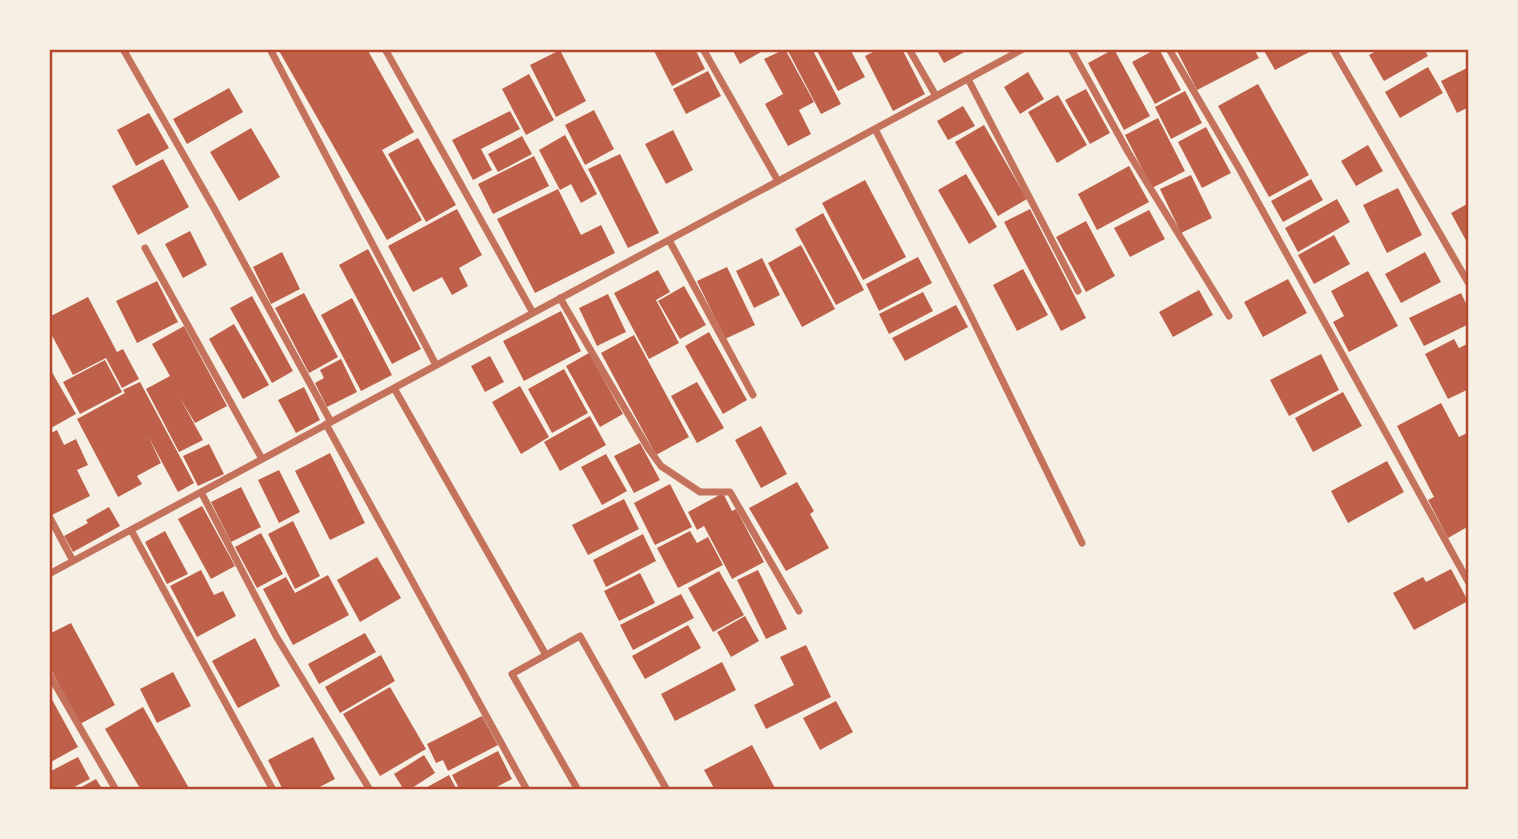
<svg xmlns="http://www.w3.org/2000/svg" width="1518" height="839" font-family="'Public Sans',sans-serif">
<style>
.building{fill:#bf614a}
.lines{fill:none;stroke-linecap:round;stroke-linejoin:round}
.minor{stroke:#c5725c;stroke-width:7}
.neatline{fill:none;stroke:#b5482f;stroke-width:2.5}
</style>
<rect width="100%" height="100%" fill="#f6efe4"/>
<!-- building -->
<path class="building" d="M278 49H367L414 132 382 150 422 220 387 240Z
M653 49H695L705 69 672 86Z
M732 49H766L740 64Z
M785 49 814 102 799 110 811 134 788 146 765 104 783 94 764 59Z
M787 49H812L841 104 821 114Z
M816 49H850L865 77 838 91Z
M879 49H902L925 94 893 111 865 56Z
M936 49H970L944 63Z
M1114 49 1150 116 1124 130 1088 63Z
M1156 49H1159L1181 90 1155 104 1132 62Z
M1176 49H1254L1259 58 1197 90Z
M1263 49H1315L1275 70Z
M1380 49H1424L1428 56 1384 81 1369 55Z
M560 50 586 101 556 117 530 65Z
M1428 67 1443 93 1400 118 1385 92Z
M1469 67V107L1457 113 1441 81Z
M708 71 721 96 686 114 673 89Z
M1028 72 1044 99 1020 114 1004 87Z
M529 74 554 120 526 135 502 89Z
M1258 84 1309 175 1269 197 1218 106Z
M229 88 243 112 187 144 173 119Z
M1086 89 1110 133 1090 144 1065 100Z
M1185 91 1202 123 1171 139 1155 107Z
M1058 95 1087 145 1057 163 1028 112Z
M963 106 975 126 948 140 937 121Z
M594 110 614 149 585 165 565 125Z
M510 111 520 129 481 149 492 170 473 180 452 140Z
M149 113 169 148 136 166 117 130Z
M1158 118 1185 171 1152 188 1125 135Z
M984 125 1027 199 998 216 955 142Z
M1206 127 1231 173 1202 188 1178 142Z
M251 128 280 177 239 201 210 152Z
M673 130 693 170 666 184 645 144Z
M565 135 597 194 581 203 571 184 560 190 539 150Z
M522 136 532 154 498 172 488 154Z
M418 138 456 205 426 222 388 154Z
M1368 145 1383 171 1356 186 1341 161Z
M620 154 659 233 628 248 588 169Z
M534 156 549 186 493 214 478 184Z
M163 159 189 207 138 235 112 186Z
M1129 166 1149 202 1097 230 1078 194Z
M966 174 997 227 969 244 938 190Z
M1191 175 1212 218 1181 233 1160 189Z
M1311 179 1323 200 1283 222 1271 201Z
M865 180 906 257 863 280 822 203Z
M1398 188 1422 235 1387 253 1363 205Z
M558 189 581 235 601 225 615 253 535 293 497 219Z
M1337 199 1350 222 1298 252 1285 228Z
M1469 203V246L1451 213Z
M457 209 482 255 459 268 468 286 452 295 442 277 413 292 388 246Z
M1030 209 1086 318 1061 331 1004 222Z
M1149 210 1165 239 1130 257 1114 228Z
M823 213 864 290 836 305 795 229Z
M1086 221 1115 276 1086 292 1056 237Z
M190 231 207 265 183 278 165 244Z
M1334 235 1350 264 1314 284 1298 255Z
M801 245 835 309 802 327 768 263Z
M368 249 421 349 392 364 339 265Z
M282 252 300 289 271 304 253 267Z
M1425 252 1441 282 1401 303 1385 274Z
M918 257 932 283 879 311 866 284Z
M762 258 780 295 754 308 736 271Z
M727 267 755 325 725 339 697 281Z
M1023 269 1048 315 1017 331 993 285Z
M658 270 670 292 656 300 679 343 649 359 614 293Z
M1368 271 1398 326 1349 352 1333 322 1344 316 1331 291Z
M1288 279 1307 313 1263 337 1244 302Z
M157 281 178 322 137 343 116 301Z
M684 286 706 325 680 339 658 301Z
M1199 290 1213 315 1173 337 1159 312Z
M923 292 933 311 889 334 879 314Z
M304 293 338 357 309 373 275 308Z
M1461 293 1469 310V324L1424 346 1409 318Z
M608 294 626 332 597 346 579 308Z
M252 296 293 371 272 383 230 308Z
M88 297 117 352 123 349 139 379 122 388 106 358 73 375 49 330V317Z
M352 298 392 375 361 391 321 315Z
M956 305 968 327 905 361 892 338Z
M561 311 581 351 524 381 503 341Z
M234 324 269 385 243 399 209 339Z
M184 326 227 406 195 423 180 398 203 440 179 452 146 389 170 376 152 344Z
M709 332 747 400 723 414 685 346Z
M634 335 689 437 656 455 601 353Z
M1454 339 1459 348 1469 343V389L1448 399 1425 354Z
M589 353 623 414 600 427 566 366Z
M1321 354 1339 390 1289 416 1270 380Z
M490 356 504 382 485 392 471 366Z
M341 359 357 392 327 407 315 383 324 378 320 370Z
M105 360 122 392 80 414 63 382Z
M49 367 76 414 51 428 49 425Z
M564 369 588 413 552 433 528 389Z
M140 382 194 483 178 492 148 436 161 463 137 476 142 484 118 497 77 419 125 393 123 390Z
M697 382 724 428 697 443 671 396Z
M520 386 549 437 521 454 492 402Z
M304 387 320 420 296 433 278 400Z
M1343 392 1362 426 1313 452 1295 418Z
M1441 403 1459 437 1469 432V526L1448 538 1428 500 1434 497 1397 426Z
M590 416 606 445 560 471 544 442Z
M761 426 787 474 761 488 735 440Z
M57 430 64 445 76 439 88 465 77 470 90 496 52 515 49 508V434Z
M640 443 660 480 634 493 614 456Z
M209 444 224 474 198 486 183 456Z
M330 453 365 523 330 540 295 471Z
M606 454 627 491 602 505 581 467Z
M1387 461 1404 492 1348 523 1331 491Z
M279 470 300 512 279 523 258 480Z
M797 482 814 511 810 514 829 548 786 571 749 508Z
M670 484 692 527 655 545 634 503Z
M241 487 261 527 231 542 211 502Z
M723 493 732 511 736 509 764 562 732 579 704 526 697 530 688 512Z
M624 499 639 529 588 555 572 525Z
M202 506 235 566 211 579 178 519Z
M109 507 120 526 73 552 64 536 88 523 86 520Z
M293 521 320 576 295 589 268 534Z
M165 531 188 574 167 584 145 542Z
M690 531 697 543 708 537 723 565 678 588 657 548Z
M261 533 283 574 257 588 235 547Z
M643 534 656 561 606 587 593 560Z
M377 557 401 598 360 622 337 580Z
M1451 569 1468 601 1414 630 1393 593 1423 577 1426 582Z
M201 570 214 595 223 591 236 616 197 637 170 586Z
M758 570 787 629 766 639 737 580Z
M719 571 744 615 713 632 688 588Z
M640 573 655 603 619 621 604 591Z
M328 575 349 615 293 645 263 589 286 577 295 593Z
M681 594 694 618 633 650 620 625Z
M745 616 759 641 731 657 717 632Z
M71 623 115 705 80 724 49 666V634Z
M688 625 701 648 645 679 632 656Z
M365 633 376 652 319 684 308 664Z
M255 638 280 686 238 708 212 661Z
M806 645 831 697 766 729 754 705 794 685 780 657Z
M381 655 395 681 340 713 325 687Z
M722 662 736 690 675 721 661 694Z
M173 672 191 706 157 723 140 689Z
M390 687 426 749 380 776 343 714Z
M49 694 78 747 49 763Z
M836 701 853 732 820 750 803 718Z
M143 707 190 790H141L105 729Z
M482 716 498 745 448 771 443 760 436 763 427 744Z
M313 737 335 779 314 790H283L268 760Z
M752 745 776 790H715L704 770Z
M498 751 512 779 491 790H460L452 775Z
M424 755 435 773 409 790H404L394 774Z
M78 757 90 779 68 790H49V772Z
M449 775 457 790H422Z
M96 779 103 790H76Z"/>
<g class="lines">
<!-- minor -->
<path class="minor" d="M123 49 215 210 331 422
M270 49 436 365
M385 49 533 313
M703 49 778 181
M909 49 936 96
M1071 49 1128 152 1229 316
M1169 49 1240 170 1469 583
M1333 49 1469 284
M968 79 1078 291
M875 129 965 304 1082 543
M669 240 753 395
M145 248 262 459
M560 298 648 448 661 466 700 492H730L799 611
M394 388 546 655 580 636 667 790
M326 424 527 790
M201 492 276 636 370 790
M49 516 73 561
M131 530 273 790
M49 574 1023 49
M546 655 512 674 578 790
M49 674 116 790"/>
</g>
<!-- border -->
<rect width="1518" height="839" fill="none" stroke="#f6efe4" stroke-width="102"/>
<rect x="51" y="51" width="1416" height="737" class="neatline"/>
</svg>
